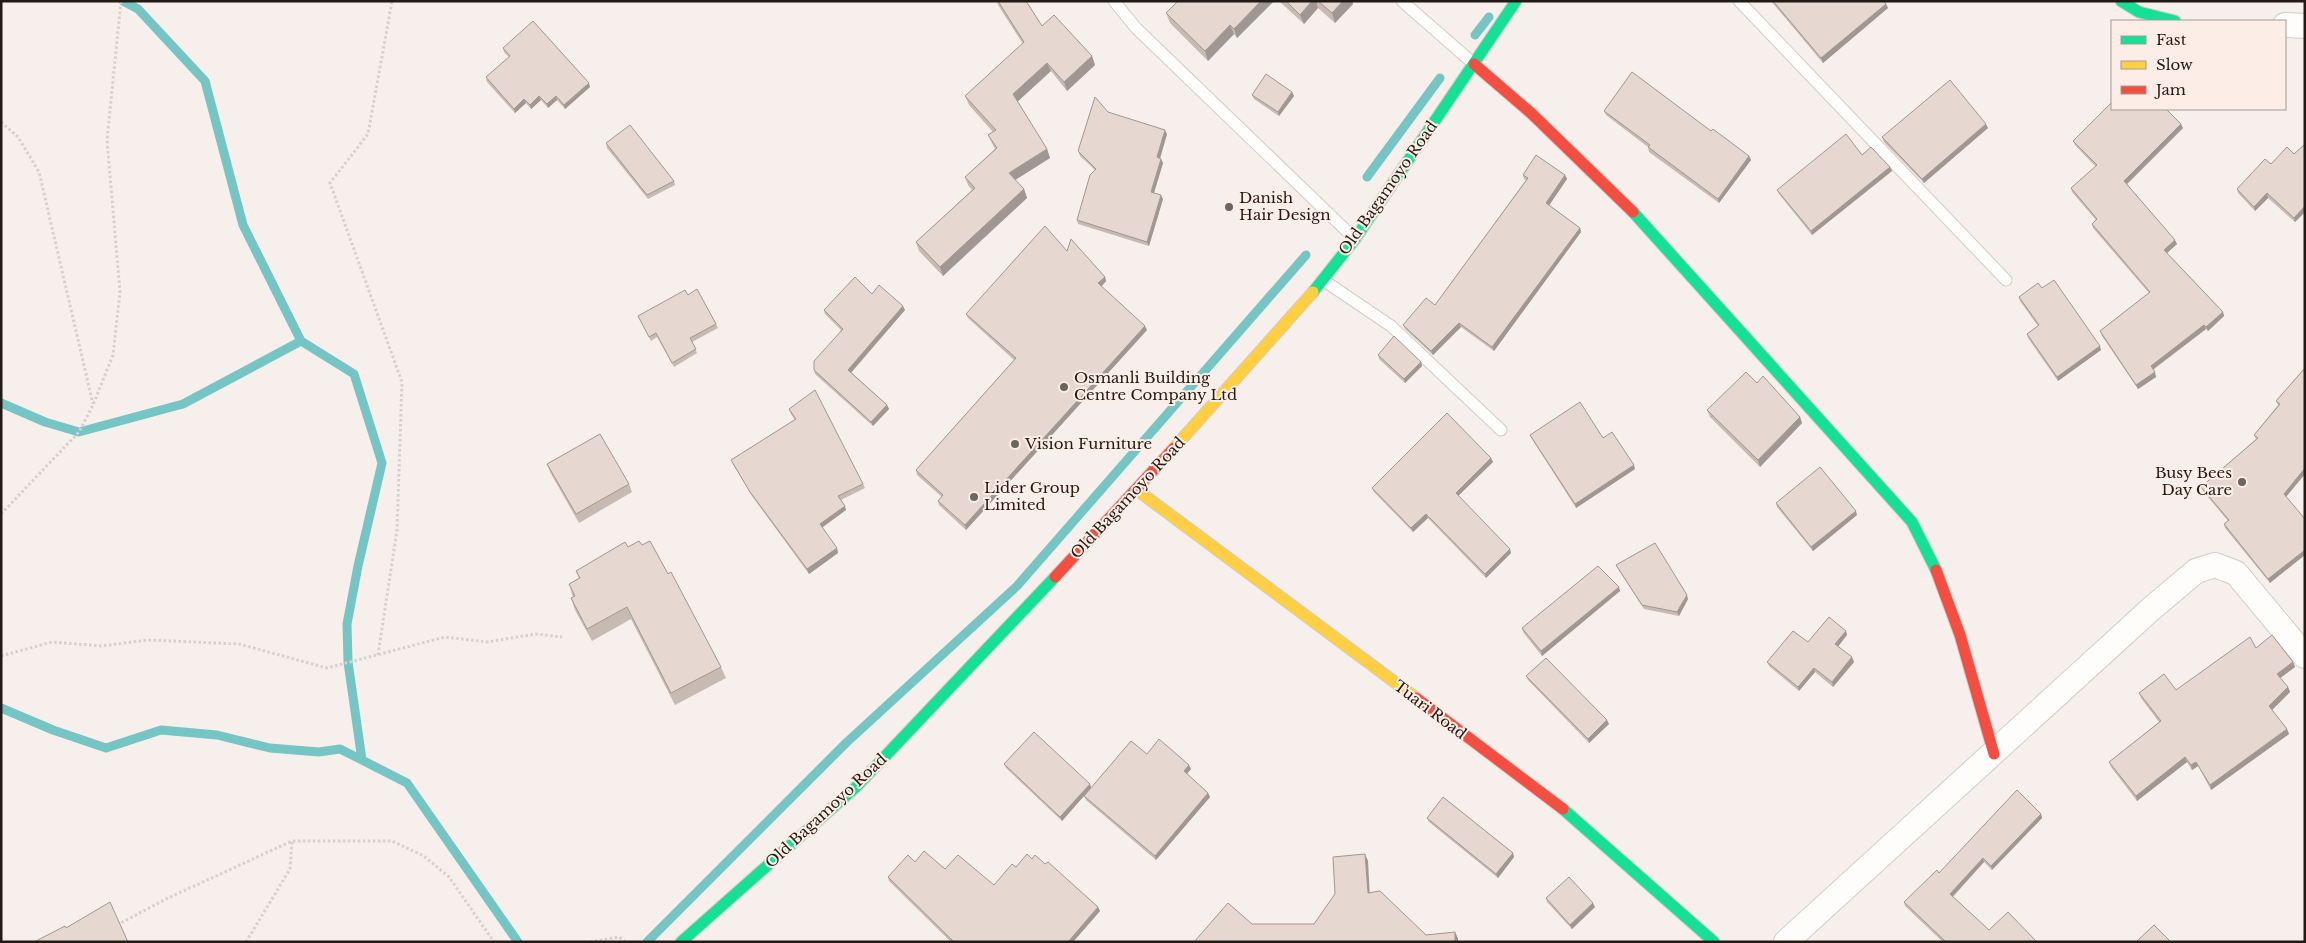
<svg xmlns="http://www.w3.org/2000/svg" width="2306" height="943" font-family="'Libre Baskerville',serif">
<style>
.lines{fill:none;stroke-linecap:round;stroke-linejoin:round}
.stream{stroke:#76c5c5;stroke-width:9}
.lane-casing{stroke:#d3ccc7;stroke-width:13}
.street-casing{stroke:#d3ccc7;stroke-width:26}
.fast-casing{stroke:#d3ccc7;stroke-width:13}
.slow-casing{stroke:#d3ccc7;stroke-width:13}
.jam-casing{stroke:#d3ccc7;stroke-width:13}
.path{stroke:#d4d1cf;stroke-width:3;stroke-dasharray:2.5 2.5;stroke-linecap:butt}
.lane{stroke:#fefdfc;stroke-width:11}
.street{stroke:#fefdfc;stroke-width:24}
.fast{stroke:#16e098;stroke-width:11}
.slow{stroke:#ffcf43;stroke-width:11}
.jam{stroke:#f24e42;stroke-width:11}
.wall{fill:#c6bab3}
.shaded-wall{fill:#a19792}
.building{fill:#e6d8d0;stroke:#a19792}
.poi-dot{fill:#6d6560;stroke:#fceee6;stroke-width:2}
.labels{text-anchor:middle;stroke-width:4;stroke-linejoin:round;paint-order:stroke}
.street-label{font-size:15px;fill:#221a15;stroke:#fceee6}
.poi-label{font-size:15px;fill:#221a15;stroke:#fceee6;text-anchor:start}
</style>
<rect width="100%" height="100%" fill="#f7efeb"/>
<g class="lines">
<!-- stream -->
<path class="stream" d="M123 1 138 9 205 81 243 225 301 341 354 374 382 463 358 566 347 624 348 662 362 760 407 783 518 942
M1475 35 1489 17
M1367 177 1440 78
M1 403 45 422 79 432 183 404 301 341
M1 708 53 730 106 748 161 730 217 735 270 748 319 752 340 749 362 760
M647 942 846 743 1017 586 1306 255"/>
<defs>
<path id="lane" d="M1114 1 1136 28 1355 239
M1402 1 1474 64
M1739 1 2006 280
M1323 280 1391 326 1501 430"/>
<path id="street" d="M2285 25 2305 26
M1786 942 2151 609 2196 571 2215 565 2236 573 2305 656"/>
<path id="fast" d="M2121 1 2139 12 2175 21
M1633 212 1912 522 1936 570
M1313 292 1355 239 1516 1
M1563 809 1714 942
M681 942 856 787 1055 577"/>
<path id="slow" d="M1174 448 1313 292
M1137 490 1416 698"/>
<path id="jam" d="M1474 64 1531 113 1633 212
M1936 570 1960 635 1994 754
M1055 577 1174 448
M1416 698 1563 809"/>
</defs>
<!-- lane casing -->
<use href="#lane" class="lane-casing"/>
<!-- street casing -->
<use href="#street" class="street-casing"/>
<!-- fast casing -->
<use href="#fast" class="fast-casing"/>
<!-- slow casing -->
<use href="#slow" class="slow-casing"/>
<!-- jam casing -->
<use href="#jam" class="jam-casing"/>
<!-- path -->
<path class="path" d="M1 122 18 137 39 172 93 404
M1 514 79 432 93 405 113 355 120 292 107 140 121 1
M378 655 397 530 402 382 330 183 368 134 392 1
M1 656 52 642 101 646 148 640 239 644 327 668 445 637 487 642 536 634 562 637
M117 925 166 899 292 841H392L424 856 449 877 494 942
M246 942 290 869 292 841
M590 942 619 937 626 942"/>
<!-- lane -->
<use href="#lane" class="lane"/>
<!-- street -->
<use href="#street" class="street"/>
<!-- fast -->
<use href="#fast" class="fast"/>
<!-- slow -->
<use href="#slow" class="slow"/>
<!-- jam -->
<use href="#jam" class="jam"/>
</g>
<!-- wall -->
<path class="wall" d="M997 1H1026L1042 26 1092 56 1095 65 1067 91 1051 71 1017 102 1047 149 1050 158 1015 180 1024 189 1027 198 943 276 919 251 916 242 972 190 968 185 965 177 995 149 988 135 993 132 969 105 965 96 1023 44 998 5Z
M1178 1H1274L1237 38 1234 34 1208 61 1170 23 1166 13Z
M1279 1H1352L1353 4 1335 23 1318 8 1304 24Z
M1771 1H1884L1886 4 1888 8 1823 63Z
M503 48 590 87 565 109 557 100 548 108 541 100 531 109 526 103 515 113 487 82 486 77 509 57 504 52Z
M1292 92 1294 96 1279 116 1254 99 1252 95Z
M1604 111 1711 131 1749 156 1751 160 1719 203 1649 152 1648 147 1606 115Z
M1108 112 1167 134 1160 158 1163 163 1154 193 1163 199 1149 246 1078 224 1077 220 1095 170 1080 156 1078 151Z
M1988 128 1924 183 1884 142 1882 137Z
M2183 128 2127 184 2177 244 2167 253 2223 312 2224 316 2208 331 2206 329 2153 370 2156 377 2138 389 2102 336 2100 331 2149 293 2093 228 2092 224 2096 220 2072 192 2071 188 2096 167 2075 145 2073 141Z
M606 143 674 181 675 185 648 199 607 148Z
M2305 144V212L2295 222 2268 198 2255 211 2238 193 2237 189 2271 164 2294 154Z
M1862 155 1890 167 1892 171 1812 235 1779 194 1777 190Z
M1523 175H1565L1567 179 1549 205 1580 228 1581 232 1494 351 1461 327 1433 355 1405 329 1403 325 1435 305 1526 180 1524 179Z
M1067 251 1105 277 1106 281 1101 286 1147 330 966 530 939 505 938 501 942 497 917 475 916 470 1014 360 968 318 966 314Z
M2042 288 2101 350 2058 381 2028 338 2027 334 2038 326 2020 301 2019 297Z
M872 294 905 310 851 372 887 405 889 409 873 426 815 374 814 370 841 330 825 314 824 310Z
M688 295 716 324 718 328 692 342 697 353 674 367 657 337 651 341 638 316Z
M1378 355 1421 362 1422 366 1405 383 1379 359Z
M2305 368V474L2286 497 2270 583 2225 528 2224 524 2228 521 2203 491 2201 487 2256 439 2254 435 2278 405 2276 401Z
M1757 383 1800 417 1802 423 1760 467 1710 417 1707 410Z
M789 409 863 484 865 488 841 500 846 510 822 528 837 548 838 553 809 574 752 496 733 464 731 460 795 420 791 414Z
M1530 435 1603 438 1635 469 1576 508 1532 439Z
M1491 458 1493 462 1458 496 1510 549 1511 553 1486 578 1428 518 1413 532 1374 492 1372 488Z
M547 464 629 484 632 492 579 523 550 472Z
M1776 503 1857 515 1813 551 1777 507Z
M628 547 721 667 726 678 675 705 631 619 592 641 575 610 571 598 573 597 569 584 579 578 576 571Z
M1616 565 1688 599 1679 616 1644 609 1618 569Z
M1620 591 1542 656 1523 632 1522 628Z
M1846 631 1847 635 1838 646 1854 662 1833 687 1815 672 1799 691 1769 666 1767 662 1808 642Z
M2256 648 2293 662 2295 667 2280 678 2288 687 2290 692 2272 710 2287 729 2289 734 2211 790 2198 766 2192 770 2187 762 2137 801 2111 767 2109 762 2159 722 2141 698 2139 693 2176 690Z
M1526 676 1609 724 1589 743 1528 680Z
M1147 754 1191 769 1187 774 1208 793 1210 797 1156 860 1086 800 1084 796 1089 790 1062 821 1006 768 1004 764 1090 784 1091 788Z
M2041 814 2042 818 1992 870 1984 862 1953 897 1989 930 2037 942H1943L1905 906 1904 902 1939 873Z
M1427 818 1513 853 1514 857 1498 878 1429 822Z
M1032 859 1045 864 1098 907 1100 911 1073 942H951L889 881 888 877 915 862 945 869 994 885 1016 867Z
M1546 898 1595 907 1572 929 1547 902Z"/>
<!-- shaded-wall -->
<path class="shaded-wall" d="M1261 1H1274L1237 38 1234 29Z
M1312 1H1316L1318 8 1304 24 1300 15Z
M1343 1H1352L1353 4 1335 23 1332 13Z
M1886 4 1888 8 1823 63 1821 58Z
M1230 25 1234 34 1208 61 1205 51Z
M1092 56 1095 65 1067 91 1064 82Z
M1047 63 1051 71 1016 103 1013 94Z
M589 83 590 87 565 109 564 105Z
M1292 92 1294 96 1279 116 1278 112Z
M539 96 541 100 531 109 530 105Z
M556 96 557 100 548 108 547 104Z
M524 99 526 103 515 113 514 109Z
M1986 124 1988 128 1924 183 1922 179Z
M2181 124 2183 128 2126 185 2124 181Z
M1165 130 1167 134 1159 162 1157 157Z
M1047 149 1050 158 1012 182 1009 173Z
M1749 156 1751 160 1719 203 1718 199Z
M1161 159 1163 163 1153 196 1151 192Z
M1890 167 1892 171 1812 235 1811 231Z
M1565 175 1567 179 1548 207 1546 203Z
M1024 189 1027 198 943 276 940 267Z
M2267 193 2268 198 2255 211 2254 207Z
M1161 195 1163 199 1149 246 1147 242Z
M2305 206V212L2295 222 2294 218Z
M1580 228 1581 232 1494 351 1492 347Z
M2175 240 2177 244 2166 254 2164 250Z
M1105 277 1106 281 1100 288 1098 283Z
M903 306 905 310 850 374 848 370Z
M2223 312 2224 316 2208 331 2206 327Z
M1459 323 1461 327 1433 355 1431 351Z
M2204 325 2206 329 2152 370 2151 366Z
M1145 326 1147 330 966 530 965 525Z
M2100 346 2101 350 2058 381 2057 377Z
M1421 362 1422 366 1405 383 1404 379Z
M2155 372 2156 377 2138 389 2136 385Z
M887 405 889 409 873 426 871 422Z
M1800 417 1802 423 1760 467 1758 460Z
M1491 458 1493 462 1457 497 1456 493Z
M1634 465 1635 469 1576 508 1575 504Z
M2305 468V474L2285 498 2284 494Z
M845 506 846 510 821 528 820 524Z
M1856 511 1857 515 1813 551 1811 547Z
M1426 514 1428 518 1413 532 1411 528Z
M837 548 838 553 809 574 807 569Z
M1510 549 1511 553 1486 578 1485 574Z
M2305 550V555L2270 583 2268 579Z
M1619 587 1620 591 1542 656 1541 651Z
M1687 595 1688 599 1679 616 1677 612Z
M1846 631 1847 635 1837 648 1835 644Z
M1852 657 1854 662 1833 687 1832 682Z
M2293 662 2295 667 2279 679 2277 674Z
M1814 668 1815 672 1799 691 1798 687Z
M2288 687 2290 692 2271 711 2269 706Z
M1607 720 1609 724 1589 743 1588 739Z
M2287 729 2289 734 2211 790 2210 785Z
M2185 757 2187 762 2137 801 2136 796Z
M2196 762 2198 766 2192 770 2191 765Z
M1189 765 1191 769 1185 776 1184 771Z
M1090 784 1091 788 1062 821 1060 817Z
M1208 793 1210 797 1156 860 1155 856Z
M2041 814 2042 818 1992 870 1991 866Z
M1513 853 1514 857 1498 878 1496 874Z
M1365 854 1368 861 1370 899 1368 893Z
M1983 858 1984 862 1951 898 1950 894Z
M1593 903 1595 907 1572 929 1570 925Z
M1098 907 1100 911 1073 942H1068Z
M1455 932 1458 938V942H1455Z"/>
<!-- building -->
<path class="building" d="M998 1H1026L1042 26 1054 15 1092 56 1064 82 1047 63 1013 94 1047 149 1009 173 1024 189 940 267 916 242 975 188 965 177 997 148 988 135 996 130 965 96 1024 42Z
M1178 1H1261L1234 29 1230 25 1205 51 1166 13Z
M1286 1H1312L1300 15Z
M1318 1H1343L1332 13Z
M1773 1H1884L1886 4 1821 58Z
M533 21 589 83 564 105 556 96 547 104 539 96 530 105 524 99 514 109 486 77 510 56 503 48Z
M1632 72 1711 131 1713 129 1749 156 1718 199 1648 147 1650 145 1604 111Z
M1266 74 1292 92 1278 112 1252 95Z
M1950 80 1986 124 1922 179 1882 137Z
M1095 97 1108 112 1165 130 1157 157 1161 159 1151 192 1161 195 1147 242 1077 220 1090 175 1096 169 1078 151Z
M2112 102V109H2166L2181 124 2124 181 2175 240 2164 250 2223 312 2206 327 2204 325 2151 366 2155 372 2136 385 2100 331 2150 292 2092 224 2097 219 2071 188 2097 165 2073 141Z
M630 125 674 181 647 195 606 143Z
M1846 134 1862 155 1871 147 1890 167 1811 231 1777 190Z
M2305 144V206L2294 218 2267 193 2254 207 2237 189 2265 159 2271 164 2287 147 2294 154Z
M1536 155 1565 175 1546 203 1580 228 1492 347 1459 323 1431 351 1403 325 1426 298 1435 305 1528 178 1523 175Z
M1045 226 1067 251 1071 239 1105 277 1098 283 1145 326 965 525 938 501 943 495 916 470 1016 358 966 314Z
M855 277 872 294 879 285 903 306 848 370 887 405 871 422 814 370V361L843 329 824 310Z
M2054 280 2100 346 2057 377 2027 334 2039 325 2019 297 2038 283 2042 288Z
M697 289 716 324 690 338 696 349 672 363 656 333 649 337 638 316 685 290 688 295Z
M1394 336 1421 362 1404 379 1378 355Z
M2305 368V468L2284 494 2305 519V550L2268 579 2224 524 2229 520 2201 487 2258 438 2254 435 2280 404 2276 401Z
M1746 372 1757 383 1763 376 1800 417 1758 460 1707 410Z
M815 390 863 484 838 496 845 506 820 524 837 548 807 569 750 492 731 460 796 419 789 409Z
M1580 402 1603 438 1612 432 1634 465 1575 504 1530 435Z
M1447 413 1491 458 1456 493 1510 549 1485 574 1426 514 1411 528 1372 488Z
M600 434 629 484 576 514 547 464Z
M1820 467 1856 511 1811 547 1776 503Z
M639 541 642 545 650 541 668 574 671 572 721 667 671 693 627 607 587 629 571 598 575 596 569 584 580 578 576 571 625 542 628 547Z
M1655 543 1687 595 1677 612 1642 605 1616 565Z
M1598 566 1619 587 1541 651 1522 628Z
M1829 617 1846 631 1835 644 1852 657 1832 682 1814 668 1798 687 1767 662 1793 631 1808 642Z
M2272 635 2293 662 2277 674 2288 687 2269 706 2287 729 2210 785 2196 762 2191 765 2185 757 2136 796 2109 762 2161 721 2139 693 2164 674 2176 690 2250 637 2256 648Z
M1546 658 1607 720 1588 739 1526 676Z
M1034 732 1090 784 1060 817 1004 764Z
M1159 739 1189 765 1184 771 1208 793 1155 856 1084 796 1131 741 1147 754Z
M2017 790 2041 814 1991 866 1983 858 1950 894 1989 930 2008 912 2037 942H1946L1904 902 1937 870 1939 873Z
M1443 797 1513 853 1496 874 1427 818Z
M924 851 945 869 958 855 994 885 1012 864 1016 867 1027 854 1032 859 1035 855 1045 864 1048 862 1098 907 1068 942H954L888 877 908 855 915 862Z
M1365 854 1368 893 1380 891 1426 935 1455 932V942H1194L1228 903 1252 924H1314L1335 894 1333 857Z
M1569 877 1593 903 1570 925 1546 898Z
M110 902 128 942H34L65 926 66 928Z
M2154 925 2171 942H2136Z"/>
<!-- markers -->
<g class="poi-dot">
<circle cx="1229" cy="207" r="5"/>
<circle cx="1064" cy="387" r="5"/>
<circle cx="1015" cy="444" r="5"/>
<circle cx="2242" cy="482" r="5"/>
<circle cx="974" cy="497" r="5"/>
</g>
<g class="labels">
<!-- street labels -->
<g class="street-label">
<text transform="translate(1388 188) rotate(-55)" y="5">Old Bagamoyo Road</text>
<text transform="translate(1128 498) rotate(-47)" y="5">Old Bagamoyo Road</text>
<text transform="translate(1430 710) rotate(37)" y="5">Tuari Road</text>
<text transform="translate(826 811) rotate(-43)" y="5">Old Bagamoyo Road</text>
</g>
<!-- poi labels -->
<g class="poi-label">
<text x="1239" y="203">Danish<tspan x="1239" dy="17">Hair Design</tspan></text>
<text x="1074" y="383">Osmanli Building<tspan x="1074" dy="17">Centre Company Ltd</tspan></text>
<text x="1025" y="449">Vision Furniture</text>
<text x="2232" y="478" text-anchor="end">Busy Bees<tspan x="2232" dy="17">Day Care</tspan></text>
<text x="984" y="493">Lider Group<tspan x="984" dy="17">Limited</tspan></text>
</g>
</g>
<!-- border -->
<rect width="2306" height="943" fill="none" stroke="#221a15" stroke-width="5"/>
<!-- legend -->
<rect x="2111" y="20" width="175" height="90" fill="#fceee6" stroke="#a59992"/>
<rect x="2121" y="36" width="25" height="8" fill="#16e098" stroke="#a59992"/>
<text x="2156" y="45" font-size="15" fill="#221a15">Fast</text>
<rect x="2121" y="61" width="25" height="8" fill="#ffcf43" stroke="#a59992"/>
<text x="2156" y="70" font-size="15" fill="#221a15">Slow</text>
<rect x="2121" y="86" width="25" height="8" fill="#f24e42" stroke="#a59992"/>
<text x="2156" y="95" font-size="15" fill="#221a15">Jam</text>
</svg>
